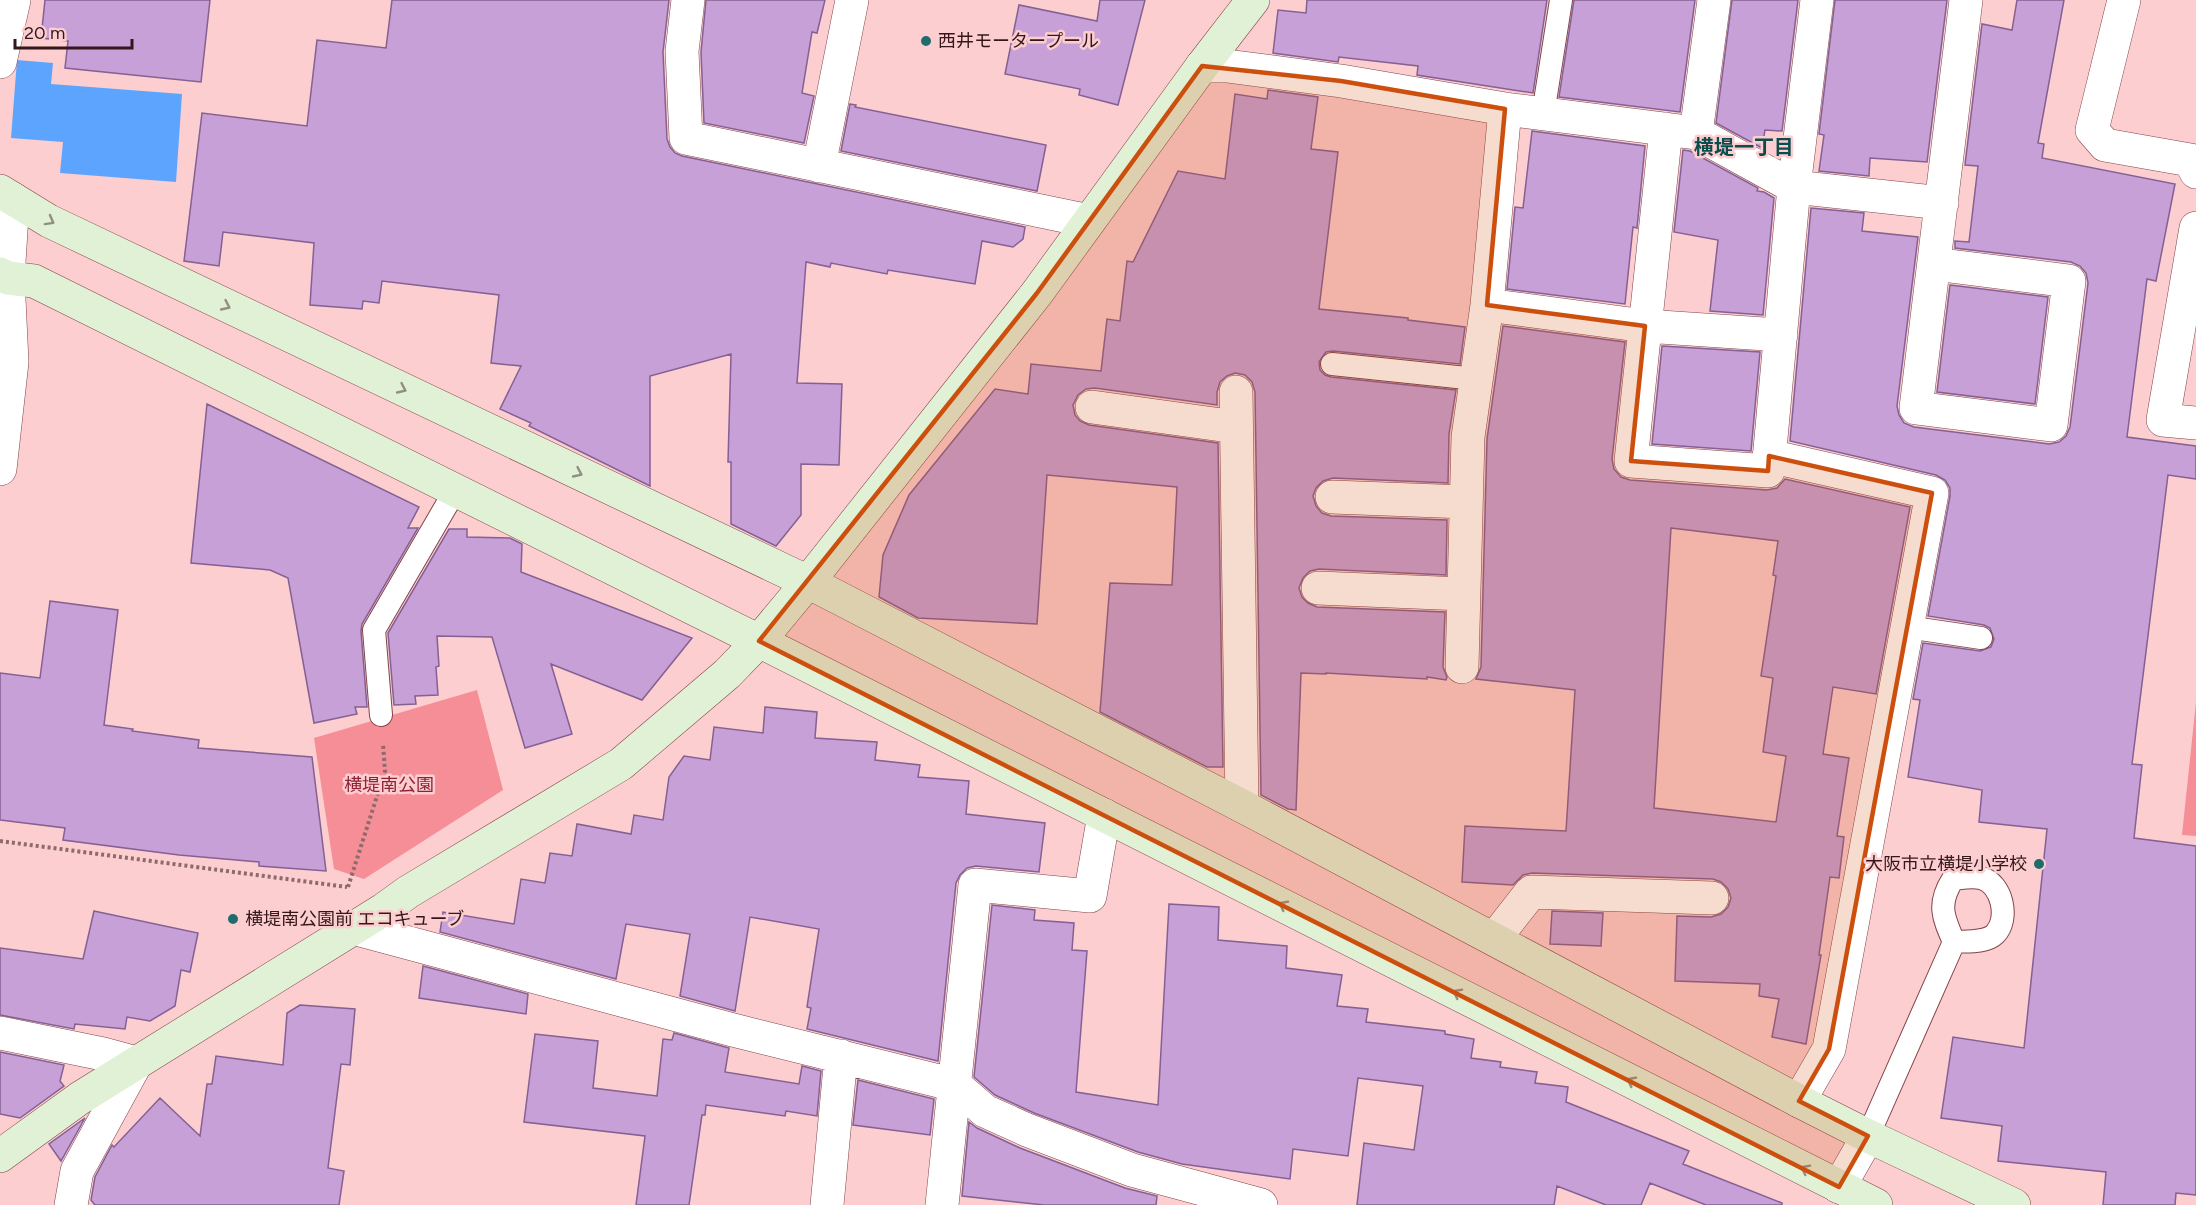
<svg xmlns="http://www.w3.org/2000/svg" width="2196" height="1205" font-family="Figtree,'Noto Sans JP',sans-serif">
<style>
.green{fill:#f58e96}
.water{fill:#5da4fe}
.building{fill:#c6a0d7;stroke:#846093;stroke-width:1.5;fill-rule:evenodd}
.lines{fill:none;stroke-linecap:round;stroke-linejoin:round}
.lane-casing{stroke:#834349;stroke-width:24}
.street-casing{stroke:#834349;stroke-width:34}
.secondary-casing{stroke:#834349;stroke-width:34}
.path{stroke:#8e6a6c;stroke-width:4;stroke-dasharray:3 3;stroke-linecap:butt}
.lane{stroke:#fff;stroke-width:22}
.street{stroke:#fff;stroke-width:33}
.secondary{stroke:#e0f1d6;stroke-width:33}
.oneway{stroke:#928f81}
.marked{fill:#cd4f0e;fill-opacity:0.2;stroke:#cd4f0e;stroke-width:4.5;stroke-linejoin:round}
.poi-dot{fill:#206c6d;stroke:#fcced0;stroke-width:2}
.labels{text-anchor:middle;stroke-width:5;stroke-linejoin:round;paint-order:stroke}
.poi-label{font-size:18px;fill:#33171a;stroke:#fcced0;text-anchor:start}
.park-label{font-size:18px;fill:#8f2136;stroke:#fcced0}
.neighbourhood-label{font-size:20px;font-weight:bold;fill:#0d4c4d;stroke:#fcced0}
</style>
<rect width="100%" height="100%" fill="#fcced0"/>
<!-- green -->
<path class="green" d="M477 690 503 790 364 879 334 869 314 738Z
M2196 702V836L2182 835Z"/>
<!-- water -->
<path class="water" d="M17 60 53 63 51 84 182 94 176 182 60 173 63 142 11 138Z"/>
<!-- building -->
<path class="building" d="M45 0H210L201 82 65 68 68 41 41 38Z
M392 0H669L663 52 667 139 670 147 675 153 682 156 1025 227 1023 239 1013 247 982 241 975 284 888 270 887 274 831 263 830 267 806 262 797 383 842 384 839 465 801 464V515L776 546 731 524V462H728L731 354 650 376V486L529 426 531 423 500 409 521 366 491 363 499 295 382 281 379 303 363 301 362 309 310 305 314 243 223 232 219 266 184 261 202 113 307 126 317 40 386 48Z
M706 0H825L817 33 812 32 802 93 814 96 804 143 704 123 701 52Z
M1100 0H1145L1118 105 1079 95 1080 89 1005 74 1019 5 1097 21Z
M1307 0H1547L1533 93 1417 75 1418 66 1339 57 1338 62 1273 53 1278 10 1306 13Z
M1574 0H1695L1680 112 1559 97Z
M1732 0H1798L1782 131 1765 130 1762 148 1716 123Z
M1835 0H1947L1927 162 1870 158 1869 176 1819 171 1824 135 1819 134Z
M2017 0H2064L2038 143 2044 144 2042 158 2175 184 2156 281 2147 279 2127 437 2196 446V479L2168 475 2132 764 2142 765 2134 838 2196 846V1195L2176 1193 2175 1205H2103L2106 1172 1998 1161 2002 1126 1941 1118 1953 1037 2024 1048 2047 829 1979 822 1982 790 1908 777 1920 700 1913 699 1923 643 1980 651 1991 647 1994 639 1990 628 1984 625 1928 616 1950 496V488L1945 480 1936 475 1790 441 1811 208 1864 213 1862 231 1918 237 1897 406 1899 415 1904 423 1914 427 2049 444 2059 442 2066 436 2070 427 2088 283 2086 273 2080 266 2071 262 1955 248V241L1969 242 1978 166 1965 165 1982 24 2012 30Z
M1268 90 1318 97 1311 149 1338 152 1319 309 1408 318V320L1465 327 1460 364 1333 351 1326 352 1319 362 1320 370 1325 375 1331 377 1456 390 1449 434 1448 483 1333 478 1323 481 1316 488 1313 496 1316 506 1322 513 1331 516 1447 520 1446 575 1319 569 1310 571 1303 578 1299 588 1302 597 1308 603 1317 607 1445 612 1443 667 1447 677 1446 680 1427 677V679L1326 673V674L1301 673 1296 810 1288 809 1261 795 1255 392 1252 382 1245 375 1235 373 1227 376 1220 382 1217 392V405L1095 388 1086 389 1078 395 1073 405 1075 415 1080 421 1089 425 1218 443 1223 767H1207L1100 712 1110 583 1172 585 1177 487 1047 475 1037 624 918 618 879 597 883 555 909 495 995 389 1028 394 1031 364 1101 371 1107 319 1120 321 1127 261 1133 262 1178 171 1225 179 1235 94 1267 99Z
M850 104 856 105 855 107 1046 145 1037 191 841 151Z
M1532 131 1645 146 1637 228 1633 227 1625 304 1507 289 1515 207 1523 208Z
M1683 150 1690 151 1758 188 1757 191 1764 192 1774 198 1763 315 1710 311 1718 240 1674 232Z
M1950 285 2048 297 2035 404 1937 392Z
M1503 326 1625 342 1612 459 1614 469 1621 477 1630 480 1767 490 1777 488 1785 479 1910 507 1876 694 1833 687 1823 754 1849 758 1837 836 1844 837 1839 878 1830 877 1819 955H1821L1806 1044 1772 1037 1779 999 1759 996 1760 984 1675 981 1677 916 1711 917 1721 914 1728 907 1731 898 1728 889 1721 882 1713 879 1532 873 1523 875 1513 885 1462 882 1465 826 1566 831 1575 690 1476 679 1481 667 1487 439ZM1671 528 1778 541 1773 575 1776 576 1761 676 1773 678 1763 752 1786 756 1776 822 1654 808Z
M1662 346 1760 352 1751 451 1652 444Z
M207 404 419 507 408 528H418L362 624 361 631 367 707H355L357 714 314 723 288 578 270 570 191 563Z
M449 529H467V537L510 538 522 544 521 572 692 638 642 700 551 664 572 734 525 748 492 637 437 636 439 666 436 667 438 695 415 696 416 704 394 705 388 633Z
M50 601 118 610 104 725 133 729 132 731 199 740 198 748 312 757 326 871 259 866V862L179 855 63 840 65 828 0 820V673L40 678Z
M765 707 817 712 815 738 877 742 875 760 920 765 918 777 969 781 966 814 1045 823 1039 872 976 866 967 868 960 875 956 883 938 1061 807 1029 811 1008 807 1007 819 929 750 917 735 1011 680 996 690 934 626 924 616 979 440 932 443 912 514 924 521 879 545 883 550 853 572 856 577 824 631 834 634 815 663 820 669 777 684 756 710 760 714 727 763 733Z
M1169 904 1219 907 1218 940 1287 946 1286 968 1342 975 1337 1006 1368 1009 1366 1022 1445 1031V1034L1474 1039 1471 1058 1501 1062 1500 1067 1537 1072 1535 1083 1568 1087 1566 1102 1689 1151 1683 1164 1782 1203V1205H1706L1650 1183 1641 1205H1606L1557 1186 1554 1205H1357L1364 1143 1414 1150 1423 1086 1358 1078 1348 1156 1293 1149 1290 1179 1182 1164 1138 1152 1034 1113 995 1095 974 1077 992 905 1035 910 1034 920 1074 923 1072 950 1087 951 1076 1092 1158 1105Z
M94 911 198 933 190 972 181 970 175 1006 150 1021 127 1017 125 1029 75 1024 74 1029 0 1015V948L83 959Z
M1552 911 1603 913 1601 946 1550 944Z
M423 966 528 994 526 1014 419 998Z
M300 1005 355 1009 350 1065 341 1064 328 1168 344 1171 339 1205H95L91 1200 95 1177 112 1145 114 1147 160 1098 200 1136 207 1084H212L216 1056 283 1065 287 1013Z
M674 1033 729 1048 725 1072 799 1084 802 1066 821 1071 817 1116 786 1111 785 1116 706 1105 705 1115H702L689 1205H636L645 1136 524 1122 535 1034 598 1041 593 1088 657 1096 663 1039 672 1040Z
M0 1052 64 1065 60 1081 64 1086 20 1118 0 1114Z
M858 1080 934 1099 930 1135 853 1125Z
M85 1118 61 1161 49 1144Z
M969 1122 977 1128 1020 1148 1125 1188 1157 1196 1156 1205H1044L962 1196Z"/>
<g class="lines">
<defs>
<path id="lane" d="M1543 114 1561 0
M1332 364 1476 379
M1907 627 1981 638
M381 715 374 630 456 489
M1868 1136 1954 942C1966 941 1986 943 1995 934 2010 919 2002 883 1981 878 1972 876 1962 878 1953 879 1937 904 1943 917 1954 942"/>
<path id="street" d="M688 0 682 51 686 138 1089 221
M2124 0 2092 130 2105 145 2190 160 2196 172
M0 62 14 0
M1202 66H1227L1341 81 1505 109 1696 133 1794 187 1942 203
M1666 129 1631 461 1768 471 1794 187 1817 0
M1696 133 1714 0
M819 166 852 0
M2196 228 2163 420 2196 423
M1934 264 2069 281 2051 425 1916 408 1966 0
M1487 305 1645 326 1781 335
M1236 392 1242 806
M1092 407 1236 427
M1769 456 1932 493 1829 1049 1799 1101
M0 469 12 362 8 278 13 199
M1332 497 1466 502
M1318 588 1463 594
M1462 667 1468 437 1487 305 1505 109
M353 928 733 1030 955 1085 985 1111 1027 1130 1132 1170 1261 1205
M1495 938 1531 892 1712 898
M0 1033 103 1054 136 1063 77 1171 71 1205
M1839 1187 1868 1136
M827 1205 841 1056
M942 1205 975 885 1090 896 1104 815"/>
<path id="secondary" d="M0 191 49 221 808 582 1242 806 1799 1101 1868 1136 2014 1205
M0 274 8 278 34 281 759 641 1876 1205
M0 1156 80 1098 383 910 408 892 621 764 727 674 759 641 808 582 1037 293 1202 66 1253 0"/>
</defs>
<!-- lane casing -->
<use href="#lane" class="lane-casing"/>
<!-- street casing -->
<use href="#street" class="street-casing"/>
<!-- secondary casing -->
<use href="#secondary" class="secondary-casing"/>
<!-- path -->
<path class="path" d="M0 841 347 887
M348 887 385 771 383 744"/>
<!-- lane -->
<use href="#lane" class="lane"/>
<!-- street -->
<use href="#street" class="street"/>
<!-- secondary -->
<use href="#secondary" class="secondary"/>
</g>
<!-- one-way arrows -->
<defs><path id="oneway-chevron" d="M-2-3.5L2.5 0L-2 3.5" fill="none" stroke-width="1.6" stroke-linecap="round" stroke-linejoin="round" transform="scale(1.5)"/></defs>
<g class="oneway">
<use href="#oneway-chevron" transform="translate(50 221) rotate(29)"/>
<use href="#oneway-chevron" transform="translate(226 306) rotate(25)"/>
<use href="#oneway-chevron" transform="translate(402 389) rotate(25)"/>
<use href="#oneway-chevron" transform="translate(578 473) rotate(25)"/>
<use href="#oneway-chevron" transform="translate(1283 905) rotate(-153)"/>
<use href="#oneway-chevron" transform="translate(1457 993) rotate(-153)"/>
<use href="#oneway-chevron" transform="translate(1631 1081) rotate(-153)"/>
<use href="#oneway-chevron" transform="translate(1805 1169) rotate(-153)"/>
</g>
<!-- marked area -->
<path class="marked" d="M1202 66 1341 81 1505 109 1487 305 1645 326 1631 461 1768 471 1769 456 1932 493 1829 1049 1799 1101 1868 1136 1839 1187 759 641 1037 293Z"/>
<!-- markers -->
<g class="poi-dot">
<circle cx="926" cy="41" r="6"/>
<circle cx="2039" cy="864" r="6"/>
<circle cx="233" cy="919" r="6"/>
</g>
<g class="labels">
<!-- poi labels -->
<g class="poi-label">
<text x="938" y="47">西井モータープール</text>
<text x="2027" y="870" text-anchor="end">大阪市立横堤小学校</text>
<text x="245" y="925">横堤南公園前 エコキューブ</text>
</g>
<!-- park labels -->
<g class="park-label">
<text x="389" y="791">横堤南公園</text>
</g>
<!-- neighbourhood labels -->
<g class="neighbourhood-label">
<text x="1744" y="154">横堤一丁目</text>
</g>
</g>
<!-- scale -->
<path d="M15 39v9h117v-9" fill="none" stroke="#33171a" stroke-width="3"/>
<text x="24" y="39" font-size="18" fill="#33171a" stroke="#fcced0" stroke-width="4.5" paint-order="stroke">20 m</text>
</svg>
